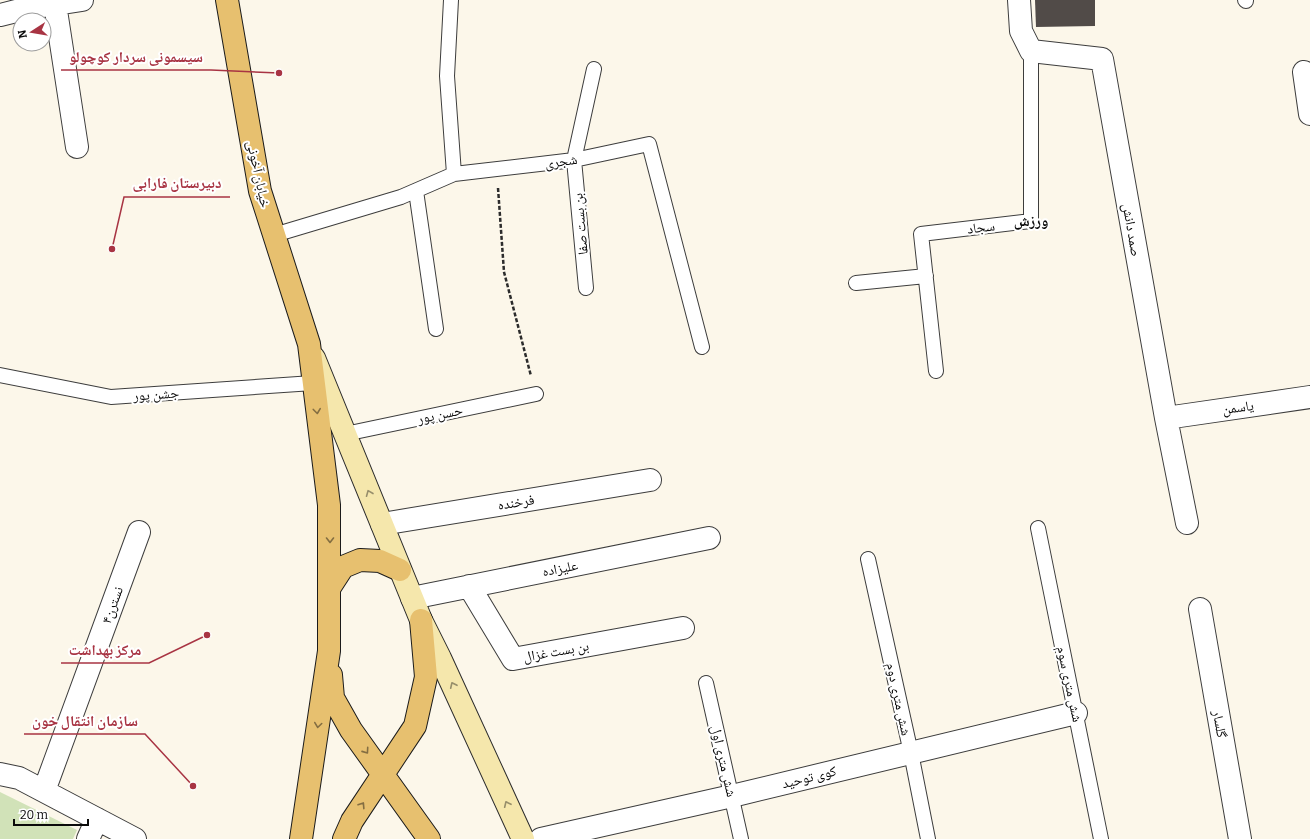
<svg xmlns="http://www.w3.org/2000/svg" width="1310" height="839" font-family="Bitter,'Noto Naskh Arabic',serif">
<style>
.green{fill:#d1e2b8}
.building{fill:#514b48}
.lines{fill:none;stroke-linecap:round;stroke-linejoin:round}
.lane-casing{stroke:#3d3d3d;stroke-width:16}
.street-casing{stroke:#3d3d3d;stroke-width:24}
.secondary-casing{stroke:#2c2c2c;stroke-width:24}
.primary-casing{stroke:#1b1b1b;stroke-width:24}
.path{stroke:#2c2c2c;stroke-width:2.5;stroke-dasharray:4 2;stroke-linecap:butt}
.lane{stroke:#fff;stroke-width:14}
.street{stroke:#fff;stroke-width:22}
.secondary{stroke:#f5e7ac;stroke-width:22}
.primary{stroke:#e7c06f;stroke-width:22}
.oneway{stroke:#846e42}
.oneway2{stroke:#978f6b}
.labels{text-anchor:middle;stroke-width:4;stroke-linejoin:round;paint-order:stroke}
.street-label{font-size:14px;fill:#0a0a0a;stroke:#fff}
.neighbourhood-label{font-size:15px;font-weight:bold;fill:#0a0a0a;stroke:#fff}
.leader{fill:none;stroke:#a83443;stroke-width:1.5}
.callout-dot{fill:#a83443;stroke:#fff;stroke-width:1.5}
.callout-label{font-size:15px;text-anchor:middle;font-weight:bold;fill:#a83443;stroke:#fff;stroke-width:4;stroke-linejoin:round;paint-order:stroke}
</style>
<rect width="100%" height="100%" fill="#fcf7ea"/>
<!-- green -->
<path class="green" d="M0 792 77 830 73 839H0Z"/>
<!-- building -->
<path class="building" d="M1035 0H1095V26L1036 27Z"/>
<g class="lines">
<defs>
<path id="lane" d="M451 0 447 76 454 174
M1245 0 1246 1
M416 191 436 329
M274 235 401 197 454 174 574 160 649 144 702 347
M856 283 926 276
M586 288 574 160 594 69
M936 371 921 234 1031 221V51
M0 375 111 397 313 383
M345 434 536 394
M1038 528 1101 839
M868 559 911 753 928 839
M706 683 741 839"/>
<path id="street" d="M1019 0 1021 31 1031 51 1102 59 1166 418 1187 523
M55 4 77 147
M0 15 24 9 82 0
M1304 72 1310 114
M1166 418 1310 397
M382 524 650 480
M469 586 513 659 683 628
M412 598 709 538
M1200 609 1240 839
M0 774 19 778 135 839
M44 791 139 532
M88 839 97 819
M541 839 732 796 1076 713"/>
<path id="secondary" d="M314 358 421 620 440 658 523 839"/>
<path id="primary" d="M227 0 260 191 309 344 329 505V651L301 839
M330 587 343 567 360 560 380 561 400 570
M331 675 333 698 351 730 429 839
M344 839 352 821 415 726 426 677 421 620"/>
</defs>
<!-- lane casing -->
<use href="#lane" class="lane-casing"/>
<!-- street casing -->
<use href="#street" class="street-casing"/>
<!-- secondary casing -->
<use href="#secondary" class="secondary-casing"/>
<!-- primary casing -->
<use href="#primary" class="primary-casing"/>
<!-- path -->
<path class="path" d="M498 188 504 272 531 376"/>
<!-- lane -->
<use href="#lane" class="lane"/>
<!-- street -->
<use href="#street" class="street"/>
<!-- secondary -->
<use href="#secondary" class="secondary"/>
<!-- primary -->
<use href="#primary" class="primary"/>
</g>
<!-- one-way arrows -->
<defs><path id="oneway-chevron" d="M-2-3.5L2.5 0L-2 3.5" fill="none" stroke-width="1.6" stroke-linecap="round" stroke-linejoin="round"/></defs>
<g class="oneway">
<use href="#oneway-chevron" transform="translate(317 411) rotate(83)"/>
<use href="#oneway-chevron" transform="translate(330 540) rotate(90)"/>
<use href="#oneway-chevron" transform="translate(318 725) rotate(98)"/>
<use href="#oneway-chevron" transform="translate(366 751) rotate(55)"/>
<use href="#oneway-chevron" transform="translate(362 805) rotate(-57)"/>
</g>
<g class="oneway2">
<use href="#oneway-chevron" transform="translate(369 493) rotate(-112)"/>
<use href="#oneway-chevron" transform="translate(453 685) rotate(-115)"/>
<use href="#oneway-chevron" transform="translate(507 804) rotate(-115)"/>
</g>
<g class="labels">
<!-- street labels -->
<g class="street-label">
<text transform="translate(561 161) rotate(-8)" y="5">شجری</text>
<text transform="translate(259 174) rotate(78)" y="5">خیابان آخونی</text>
<text transform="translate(580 224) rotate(-95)" y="5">بن بست صفا</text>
<text transform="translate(981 227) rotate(-7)" y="5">سجاد</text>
<text transform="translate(1132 230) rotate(80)" y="5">صمد دانش</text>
<text transform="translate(156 394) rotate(-4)" y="5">جشن پور</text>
<text transform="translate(1238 407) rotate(-8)" y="5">یاسمن</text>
<text transform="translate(440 414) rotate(-12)" y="5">حسن پور</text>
<text transform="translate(516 502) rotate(-9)" y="5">فرخنده</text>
<text transform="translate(560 568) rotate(-11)" y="5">علیزاده</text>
<text transform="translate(112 605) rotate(-70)" y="5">نسترن۴</text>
<text transform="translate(556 651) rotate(-10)" y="5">بن بست غزال</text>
<text transform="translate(1070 684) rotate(78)" y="5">شش متری سوم</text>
<text transform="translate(899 699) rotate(78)" y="5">شش متری دوم</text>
<text transform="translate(1220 724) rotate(80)" y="5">گلسار</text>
<text transform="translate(724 761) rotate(77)" y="5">شش متری اول</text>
<text transform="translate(809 777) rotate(-14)" y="5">کوی توحید</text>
</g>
<!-- neighbourhood labels -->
<g class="neighbourhood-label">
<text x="1031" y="226">ورزش</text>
</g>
</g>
<!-- callouts -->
<path class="leader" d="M279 73L211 70H61M112 249L124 197H230M207 635L149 663H61M193 786L145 734H24"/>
<g class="callout-dot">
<circle cx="279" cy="73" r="4"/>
<circle cx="112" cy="249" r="4"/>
<circle cx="207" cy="635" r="4"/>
<circle cx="193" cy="786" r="4"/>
</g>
<g class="callout-label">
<text x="136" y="62">سیسمونی سردار کوچولو</text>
<text x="177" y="188">دبیرستان فارابی</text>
<text x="105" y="655">مرکز بهداشت</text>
<text x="85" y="726">سازمان انتقال خون</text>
</g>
<!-- north arrow -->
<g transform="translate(32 32) rotate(258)"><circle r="19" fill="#ffffff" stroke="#9d9d9d"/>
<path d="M0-3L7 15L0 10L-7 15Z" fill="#a83443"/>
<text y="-6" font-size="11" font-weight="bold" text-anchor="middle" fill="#0a0a0a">N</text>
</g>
<!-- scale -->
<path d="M14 819v6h74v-6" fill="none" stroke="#0a0a0a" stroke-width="2"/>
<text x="20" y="819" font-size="12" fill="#0a0a0a" stroke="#ffffff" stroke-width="3" paint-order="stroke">20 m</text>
</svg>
